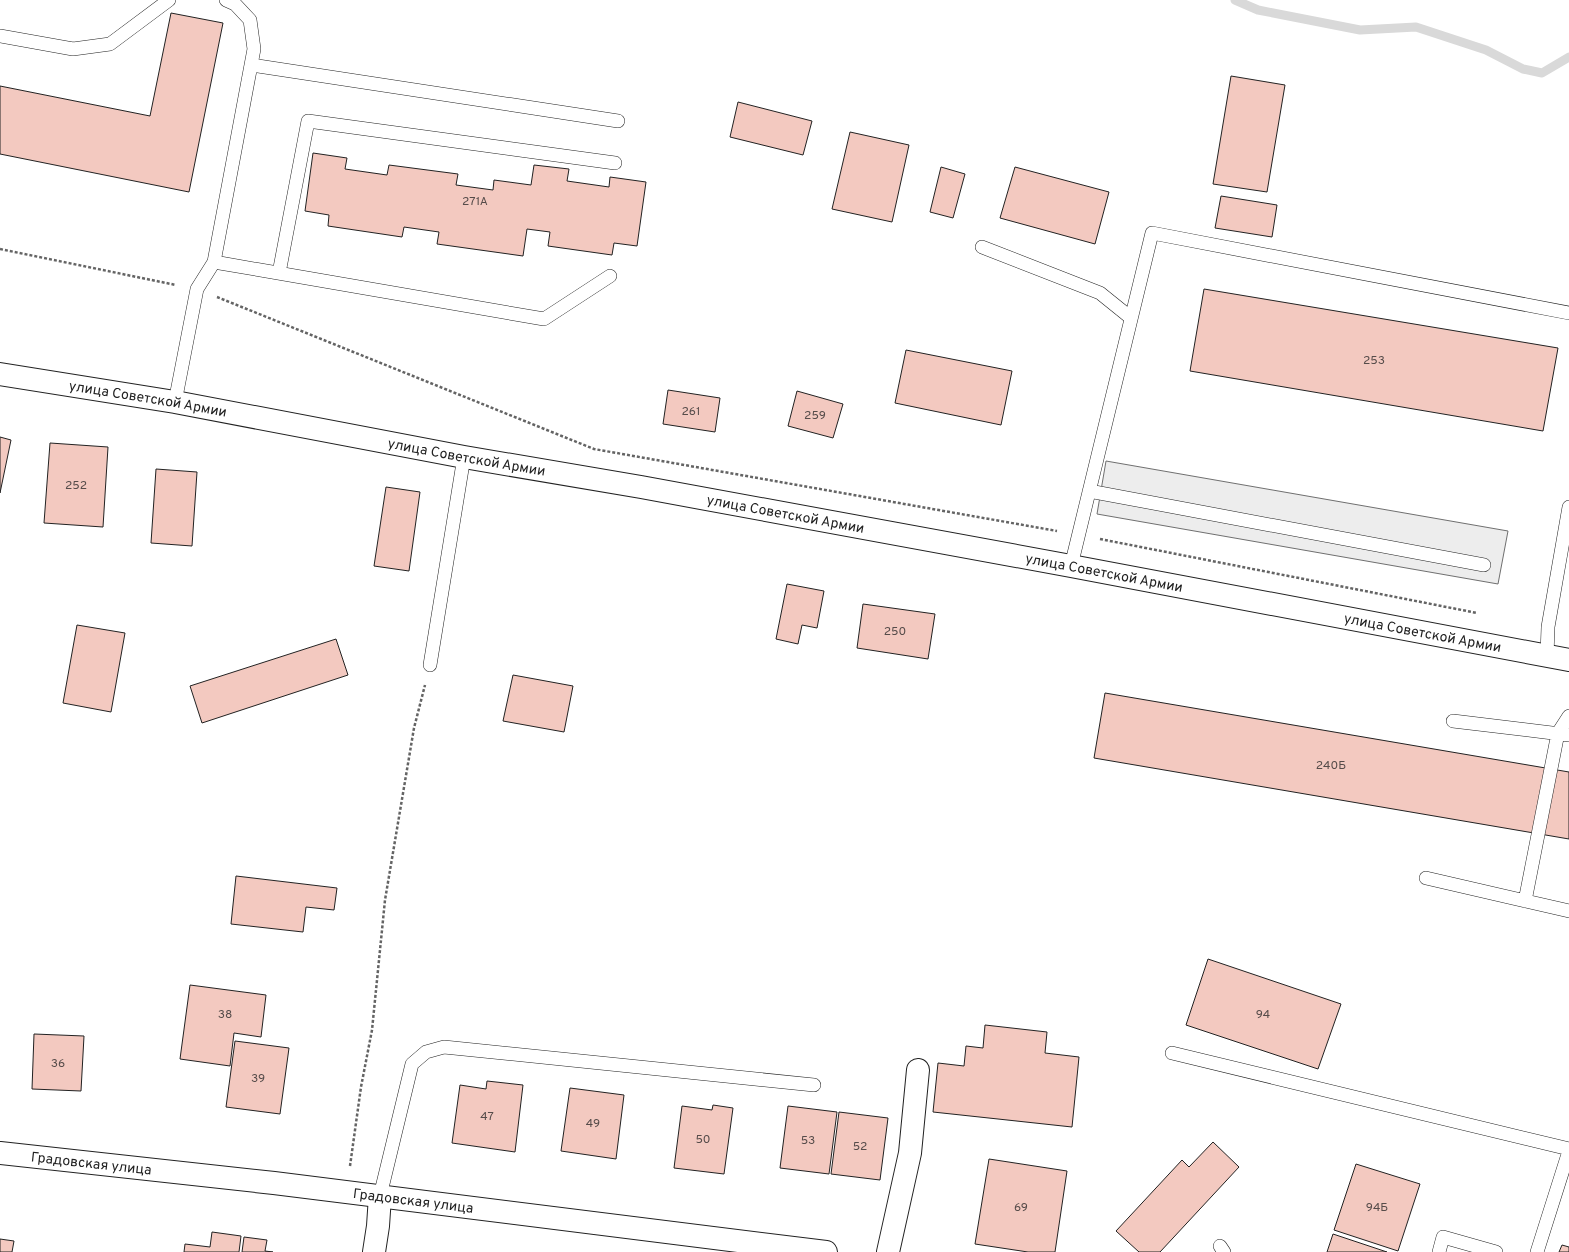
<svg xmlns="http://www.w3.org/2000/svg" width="1569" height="1252" font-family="Overpass,sans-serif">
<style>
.parking{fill:#ededed;stroke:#6f6f6f}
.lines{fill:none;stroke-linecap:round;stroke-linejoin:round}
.stream{stroke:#d9d9d9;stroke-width:9}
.building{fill:#f3c9c0;stroke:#222}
.service-casing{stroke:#222;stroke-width:14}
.minor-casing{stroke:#222;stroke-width:24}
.tertiary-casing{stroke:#222;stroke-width:24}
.path{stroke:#646464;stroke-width:2.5;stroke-dasharray:3 2;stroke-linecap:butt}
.service{stroke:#fff;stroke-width:13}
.minor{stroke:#fff;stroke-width:22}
.tertiary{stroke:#fff;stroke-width:22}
.labels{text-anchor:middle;stroke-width:3;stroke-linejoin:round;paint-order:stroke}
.number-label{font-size:12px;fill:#564c4a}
.street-label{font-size:14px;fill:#222;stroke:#fff}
</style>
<rect width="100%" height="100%" fill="#fff"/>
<!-- parking -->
<path class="parking" d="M1106 461 1508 531 1498 584 1097 514Z"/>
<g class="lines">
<!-- stream -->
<path class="stream" d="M1235 0 1258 10 1360 30 1416 27 1486 50 1523 69 1542 73 1569 57"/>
</g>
<!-- building -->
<path class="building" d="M171 13 223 23 189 192 0 154V86L150 116Z
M1231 76 1285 85 1267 192 1213 184Z
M738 102 812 121 803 155 730 137Z
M850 132 909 145 892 222 832 209Z
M313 153 347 158 345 169 387 175 389 165 458 174 456 185 493 190 494 180 531 185 534 165 569 169 567 181 609 187 610 177 646 182 637 246 614 243 612 255 548 246 550 232 527 229 523 256 437 244 439 232 404 227 402 237 328 226 329 215 305 211Z
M941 167 965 174 953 218 930 212Z
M1015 167 1109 192 1095 244 1000 218Z
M1221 196 1277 205 1272 237 1215 228Z
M1204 289 1558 348 1543 431 1190 371Z
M906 350 1012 371 1001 425 895 403Z
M668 390 720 398 715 432 663 424Z
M797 391 843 404 833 438 788 426Z
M0 437 11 440 0 493Z
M50 443 108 447 103 527 44 523Z
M156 469 197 472 192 546 151 543Z
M386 487 420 492 409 571 374 566Z
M787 584 824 591 817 628 802 625 798 644 776 639Z
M863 604 935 614 928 659 857 648Z
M77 625 125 633 111 712 63 703Z
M336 639 348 675 202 723 190 686Z
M513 675 573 686 564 732 503 721Z
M1105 693 1569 772V839L1094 758Z
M236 876 337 888 334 910 306 907 303 932 231 924Z
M1208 959 1341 1004 1318 1069 1186 1025Z
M190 985 266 995 261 1037 234 1033 230 1066 180 1059Z
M985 1025 1047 1032 1045 1053 1079 1057 1072 1127 933 1112 938 1063 964 1066 966 1046 983 1048Z
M34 1034 84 1036 81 1091 32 1089Z
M235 1041 289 1048 280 1114 226 1107Z
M487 1081 523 1085 515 1152 452 1143 460 1085 486 1089Z
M570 1088 624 1095 616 1159 561 1151Z
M713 1105 733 1108 724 1174 674 1168 682 1106 712 1110Z
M788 1106 837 1112 829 1174 780 1168Z
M839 1112 888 1118 880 1180 831 1174Z
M1213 1142 1239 1167 1160 1252H1139L1116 1231 1182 1160 1189 1167Z
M989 1159 1067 1171 1055 1252H1028L975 1244Z
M1356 1164 1420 1184 1398 1251 1334 1230Z
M212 1232 241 1236 239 1252H184L185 1244 210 1247Z
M1333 1234 1387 1252H1327Z
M244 1237 267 1240 265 1251 273 1252H242Z
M0 1239 14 1241 12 1252H0Z
M1562 1245 1569 1247V1252H1559Z"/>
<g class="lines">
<defs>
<path id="service" d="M0 36 73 49 110 44 169 0
M252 65 618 121
M982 247 1100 293 1131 318
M214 262 544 319 610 276
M279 273 308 121 615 163
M175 402 197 289 214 262 254 49 250 20 235 4 226 0
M1089 491 1484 565
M1071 566 1152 233 1569 313
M1547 656 1548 627 1569 507
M430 665 464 457
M1453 721 1569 735
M1426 878 1569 911
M1525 901 1558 733 1569 716
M1172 1053 1569 1149
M380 1196 412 1064 426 1052 444 1047 814 1085
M1220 1246 1224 1252
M1439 1252 1443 1237 1496 1252
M1537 1252 1569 1151"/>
<g id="minor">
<path id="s1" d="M0 1153 274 1183 826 1252"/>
<path d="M374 1252 378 1226 380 1196"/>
<path d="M888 1252 910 1153 918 1070"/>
</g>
<g id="tertiary">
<path id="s2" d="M0 374 175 402 464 457 641 487 1071 566 1569 660"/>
</g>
</defs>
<!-- service casing -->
<use href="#service" class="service-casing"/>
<!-- minor casing -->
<use href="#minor" class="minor-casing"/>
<!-- tertiary casing -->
<use href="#tertiary" class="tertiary-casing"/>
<!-- path -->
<path class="path" d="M0 249 176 285
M217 297 594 449 1057 531
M1100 539 1477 613
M350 1166 361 1087 372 1030 385 900 414 728 425 685"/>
<!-- service -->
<use href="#service" class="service"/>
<!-- minor -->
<use href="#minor" class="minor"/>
<!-- tertiary -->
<use href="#tertiary" class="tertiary"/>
</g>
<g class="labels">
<!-- number labels -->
<g class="number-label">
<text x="475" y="205">271А</text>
<text x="1374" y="364">253</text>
<text x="691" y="415">261</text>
<text x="815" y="419">259</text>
<text x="76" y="489">252</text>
<text x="895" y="635">250</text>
<text x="1331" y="769">240Б</text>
<text x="225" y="1018">38</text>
<text x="1263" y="1018">94</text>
<text x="58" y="1067">36</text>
<text x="258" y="1082">39</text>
<text x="487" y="1120">47</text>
<text x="593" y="1127">49</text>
<text x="703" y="1143">50</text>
<text x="808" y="1144">53</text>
<text x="860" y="1150">52</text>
<text x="1021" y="1211">69</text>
<text x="1377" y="1211">94Б</text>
</g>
<!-- street labels -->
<g class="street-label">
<text dy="5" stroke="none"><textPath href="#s2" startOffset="150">улица Советской Армии</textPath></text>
<text dy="5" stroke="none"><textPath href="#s2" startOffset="474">улица Советской Армии</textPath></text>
<text dy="5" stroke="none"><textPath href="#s2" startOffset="798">улица Советской Армии</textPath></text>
<text dy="5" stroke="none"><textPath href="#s2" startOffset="1122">улица Советской Армии</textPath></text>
<text dy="5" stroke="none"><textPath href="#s2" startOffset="1446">улица Советской Армии</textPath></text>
<text dy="5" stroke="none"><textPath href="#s1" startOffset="92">Градовская улица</textPath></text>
<text dy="5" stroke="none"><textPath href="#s1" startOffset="416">Градовская улица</textPath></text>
</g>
</g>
</svg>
